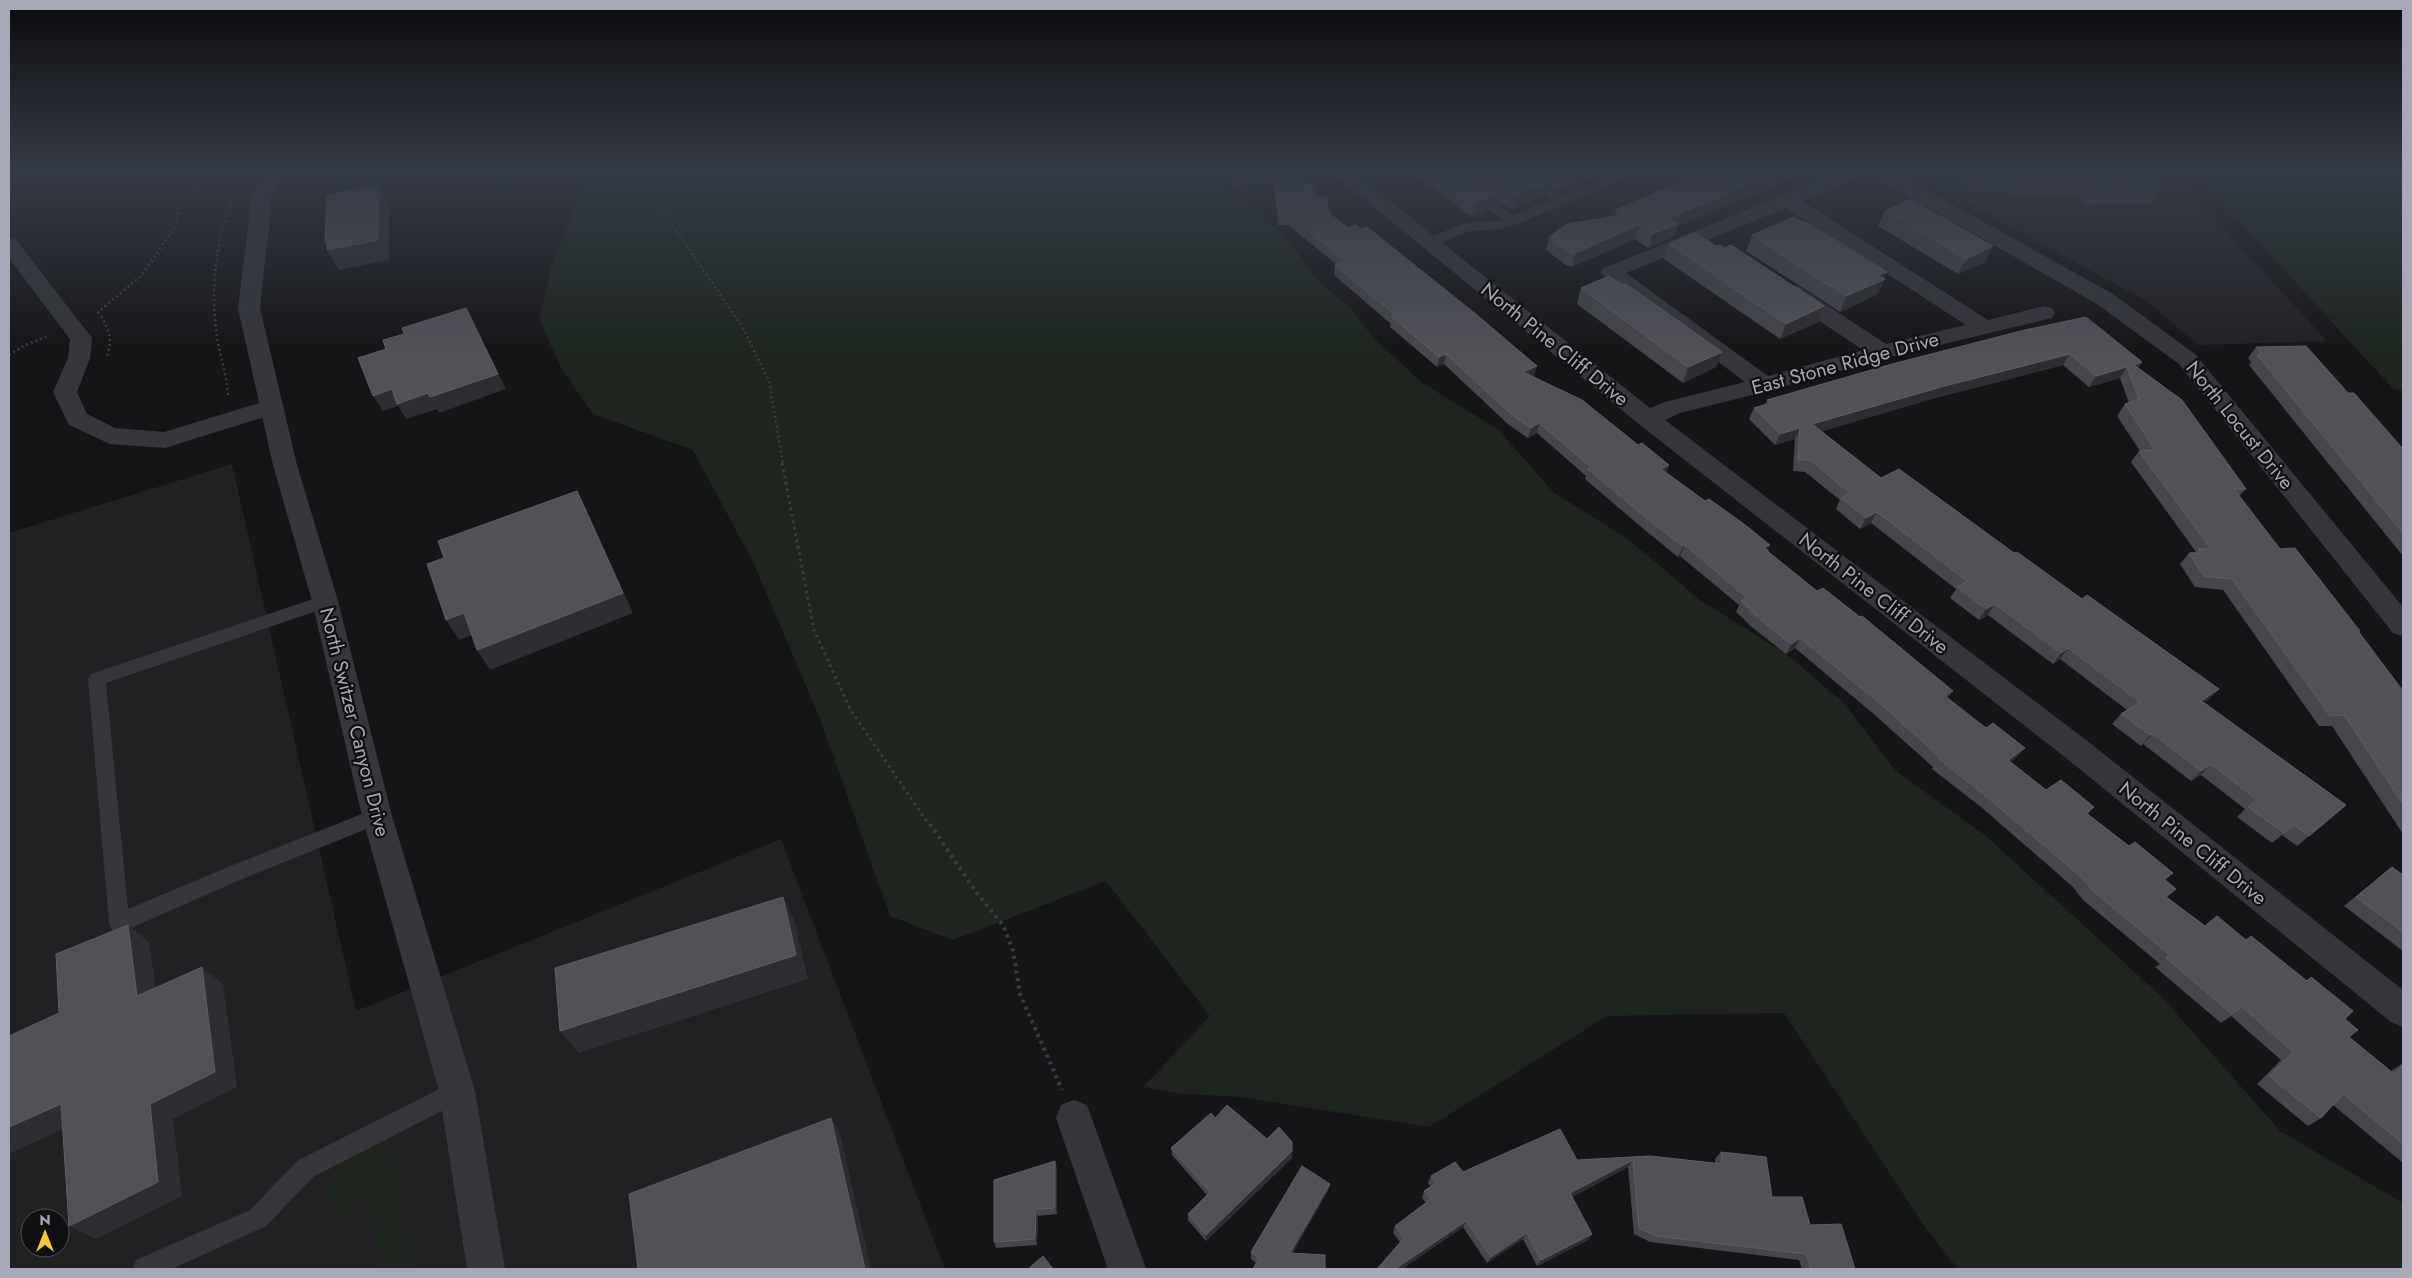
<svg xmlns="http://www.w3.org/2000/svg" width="2412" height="1278" font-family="Jost,sans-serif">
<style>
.built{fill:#212124;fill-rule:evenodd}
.green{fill:#1d251e}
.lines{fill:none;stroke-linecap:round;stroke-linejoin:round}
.path-far2{stroke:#3c3d43;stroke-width:2.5;stroke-dasharray:2 3;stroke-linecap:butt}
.path-far1{stroke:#3c3d43;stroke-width:3;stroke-dasharray:2.5 4;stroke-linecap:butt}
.path{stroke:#3c3d43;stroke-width:4;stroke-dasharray:3 4.5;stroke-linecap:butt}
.service{fill:#36363c;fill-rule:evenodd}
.minor{fill:#36363c;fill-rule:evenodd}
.tertiary{fill:#36363c;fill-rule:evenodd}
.wall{fill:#46464c}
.shaded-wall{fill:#2e2e32}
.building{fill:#515158;stroke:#5e5f66}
.labels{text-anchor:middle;stroke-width:4.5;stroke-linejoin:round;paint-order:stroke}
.street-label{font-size:20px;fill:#a6a9b7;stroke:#101012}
</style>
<rect width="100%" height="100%" fill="#151517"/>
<!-- built -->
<path class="built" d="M1915 175H1993L2069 185 2085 205H2109L2138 175H2174L2327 341 2198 345 2148 302Z
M232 464 356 1011 781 839 945 1269H9V533ZM30 1218H60V1248H30Z"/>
<!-- green -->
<path class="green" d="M597 175H1202L1252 207 1290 242 1318 281 1351 309 1372 336 1421 382 1499 430 1553 492 1628 539 1700 600 1786 654 1843 702 1896 771 1986 836 2163 998 2280 1131 2403 1203V1269H1958L1925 1227 1784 1013 1607 1016 1429 1127 1241 1097 1183 1094 1143 1087 1210 1016 1106 881 953 940 890 916 820 719 754 564 693 450 593 414 561 368 539 319 554 256 577 204Z
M2198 175H2403V391L2392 388Z
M391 1139 412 1269H380L370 1201 333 1218C329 1211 329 1206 329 1199 326 1160 362 1153 391 1139Z"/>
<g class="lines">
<!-- path-far2 -->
<path class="path-far2" d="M638 175 743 328 769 381 783 464
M98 312C109 327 113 339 107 357
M97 313 142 275 176 225 178 209 184 198 197 185 213 175
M9 355 25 345 48 336
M228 395C227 377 221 360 218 342 209 290 216 236 236 188"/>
<!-- path-far1 -->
<path class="path-far1" d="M782 463 814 630 850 709 930 826"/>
<!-- path -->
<path class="path" d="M930 824 976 892 1003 925 1013 951 1020 994 1062 1090"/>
<!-- service -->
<path class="service" d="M1445 175H1459L1513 215 1552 200 1518 175H1532L1563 196 1616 175H1633L1517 224 1500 229 1469 231 1430 247 1425 246 1423 243 1425 240 1462 224 1502 220Z
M325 595 331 596 334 601 331 606 106 683 128 909 233 865 377 808 384 810 387 816 384 822 247 877 126 930 119 932 112 930 109 923 88 679 91 674Z
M457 1080 465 1083 468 1091 465 1099 313 1177 266 1226 172 1269H133L136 1260 250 1210 297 1161Z"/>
<!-- minor -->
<path class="minor" d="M1335 175H1357L1650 408 1665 402 1745 382 1604 276 1600 272 1604 268 1833 175H1860L1857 179 1802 201 1988 320 2044 306 2052 308 2055 313 2052 318 1886 358 1764 392 1680 413 1665 420 2086 740 2403 990V1027L2391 1022 2066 758 1640 425ZM1786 208 1966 325 1886 344 1798 286 1790 285 1782 286 1779 291 1782 296 1863 350 1768 376 1626 273Z
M1875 175H1899L2113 294 2195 354 2403 607V636L2393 633 2179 364 2097 304 1878 179Z
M9 238 16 240 92 338 90 358 77 392 87 414 115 428 164 432 272 399 280 402 284 407 280 412 165 448 110 444 69 425 53 392 68 358 70 339 9 258Z
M1074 1100 1087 1105 1146 1269H1108L1056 1118 1061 1105Z"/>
<!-- tertiary -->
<path class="tertiary" d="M262 175H282L272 196 260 308 297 465 338 601 392 816 475 1091 505 1269H467L439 1091 362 816 312 601 273 465 238 308 252 196Z"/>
</g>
<!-- wall -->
<path class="wall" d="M1232 175H1271V184L1233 185Z
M1415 175H1461L1487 211 1472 217Z
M1462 175H1535L1544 196 1512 209 1502 205Z
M1535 175H1599L1559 191Z
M1693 175H1800L1678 226 1674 237 1648 248 1635 239 1572 267 1566 265 1546 250 1549 237 1615 216 1616 210 1677 185Z
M1960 175H2151L2160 189 2151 204 2084 205 2077 195 2012 196 2008 191H1971Z
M1274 182 1306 185 1330 214 1534 377 1669 465 1666 472 1705 501 1770 545 1767 550 1771 554 1948 698 2017 757 2010 762 2046 790 2094 807 2088 814 2129 846 2173 873 2165 880 2167 897 2205 926 2246 940 2306 981 2311 977 2345 1019 2349 1037 2391 1071 2403 1063V1163L2333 1105 2321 1118 2308 1126 2257 1084 2281 1060 2231 1016 2221 1023 2155 967 2160 964 2083 900 2072 886 1981 807 1932 769 1933 767 1876 716 1795 648 1786 654 1753 628 1736 612 1739 605 1680 556 1678 557 1646 531 1585 479 1586 476 1537 433 1528 438 1509 425 1444 364 1437 367 1390 327 1391 324 1334 275 1335 265 1336 264 1288 225H1278L1274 192Z
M1885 211 1985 262 1958 274 1878 226Z
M1752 235 1884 278 1878 294 1840 312 1746 251Z
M1669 244 1716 246 1824 306 1818 322 1780 339 1664 259Z
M1622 285 1722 352 1716 367 1683 383 1577 304 1581 288Z
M2025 330 2142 362 2138 368 2246 489 2239 496 2280 549 2360 631 2358 632 2403 691V834L2332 726H2319L2223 590 2195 587 2180 564 2189 553 2196 552 2131 462 2139 451H2140L2117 416 2125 404 2129 403 2120 378 2089 387 2063 365 1935 398 1821 431 1881 478 2209 699 2204 702 2346 805 2297 846 2282 835 2272 843 2237 817 2245 809 2201 775 2191 781 2143 744 2141 746 2112 724 2121 714 2127 710 2060 659 2053 664 1988 615 1979 620 1950 598 1956 589 1871 523 1860 529 1836 509 1840 500 1805 472 1793 471 1795 439 1775 445 1749 419 1754 408 1765 405 1767 400Z
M2256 347 2348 393 2403 449V556L2249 365 2251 362 2248 358Z
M2392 867 2403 875V951L2344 906Z
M1215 1118 1267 1139 1292 1151V1158L1206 1241 1188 1220V1214L1207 1195 1172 1155 1171 1148Z
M1721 1152 1772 1197 1810 1225 1855 1269H1802L1799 1260 1650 1242 1634 1234 1628 1167 1572 1197 1592 1234 1588 1240 1537 1266 1523 1239 1487 1263 1463 1227 1402 1269H1377L1400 1242 1393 1233 1395 1226 1426 1203 1422 1198 1424 1191 1431 1187 1428 1183 1431 1176 1577 1160 1650 1156 1715 1163V1159Z
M1057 1168V1214L1038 1216 1037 1245 996 1248 994 1242Z
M1328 1191 1256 1263 1251 1259V1252Z"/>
<!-- shaded-wall -->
<path class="shaded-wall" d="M1564 175H1599L1559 191 1562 176Z
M1772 175H1800L1678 226 1674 237 1648 248 1652 234 1669 218Z
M1547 183 1544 196 1512 209 1514 196Z
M378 185 389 205V260L339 270 327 250H329L325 242Z
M1490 197 1487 211 1472 217 1475 204Z
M1639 225 1635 239 1572 267 1575 253Z
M1993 246 1985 262 1958 274 1966 259Z
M1887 272 1883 279H1885L1878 294 1840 312 1846 296 1877 275Z
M1824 306 1818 322 1780 339 1786 324Z
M466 308 506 389 439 413 437 409 406 419 398 406 383 411 373 396 392 389 428 393Z
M1722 352 1716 367 1683 383 1688 367Z
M1446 354 1444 364 1437 367 1439 357Z
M2070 354 2063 365 1935 398 1807 436 1812 424 1941 387Z
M2142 362 2134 373V365Z
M1537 366 1534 377 1523 372Z
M2127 367 2120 378 2089 387 2096 376Z
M1539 423 1537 433 1528 438 1531 428Z
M1800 428 1795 439 1775 445 1780 434Z
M1669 465 1665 476 1661 469Z
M577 491 587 511 633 613 490 670 477 650Z
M1877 512 1871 523 1860 529 1866 518Z
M1685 545 1680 556 1678 557 1683 546Z
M1770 545 1765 555 1764 547Z
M1995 604 1988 615 1979 620 1986 609Z
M464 613 477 633 459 640 446 620Z
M1800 638 1795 648 1786 654 1791 644Z
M2068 648 2060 659 2053 664 2061 653Z
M2219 689 2209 699 2191 711 2201 701Z
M1953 691 1946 701 1945 696Z
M2153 734 2141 746 2150 735Z
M2025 748 2017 757 2000 770 2008 760Z
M2211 764 2201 775 2191 781 2201 771Z
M783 897 795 922 808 979 579 1053 560 1031Z
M128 925 149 942 159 1012 137 996Z
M202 967 223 984 237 1087 173 1119 182 1196 96 1239 69 1226 150 1104Z
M61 1104 87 1118 9 1154V1127Z
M831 1118 840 1133 871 1269H865Z
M1292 1151V1158L1206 1241V1235Z
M1633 1160 1628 1167 1566 1200 1570 1193Z
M1055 1161 1057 1168V1214L1055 1208Z
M1330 1184 1328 1191 1289 1260 1290 1253Z
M1036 1209 1038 1216 1037 1245 1035 1239Z
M1466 1221 1463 1227 1402 1269H1395Z
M1527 1233 1523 1239 1487 1263 1491 1257Z
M1592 1234 1588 1240 1537 1266 1541 1260Z"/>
<!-- building -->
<path class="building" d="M1436 175H1461L1490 197 1475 204Z
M1483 175H1535L1547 183 1514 196 1505 191Z
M1693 175H1772L1669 218 1678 224 1652 234 1639 225 1575 253 1569 252 1549 237 1567 224 1623 215 1616 210 1666 188 1677 185Z
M1977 175H2151L2160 189 2093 190 2085 180 2019 181 2016 177H1978Z
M1305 181 1306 185 1314 184 1316 197H1326L1330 214 1348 228 1356 225 1361 229 1367 227 1477 315 1537 366 1523 372 1582 400 1638 445 1642 443 1669 465 1661 469 1705 501 1709 499 1744 524 1770 545 1764 547 1771 554 1817 591 1823 588 1860 617 1862 616 1953 691 1945 696 1986 728 1993 723 2025 748 2008 760 2046 790 2061 780 2094 807 2086 813 2129 846 2135 842 2173 873 2164 879 2176 889 2166 897 2205 926 2217 916 2246 940 2251 936 2307 981 2311 977 2353 1011 2345 1019 2358 1030 2349 1037 2394 1074 2403 1065V1144L2343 1094 2321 1118 2269 1076 2293 1052 2242 1007 2232 1014 2166 958 2170 955 2093 891 2081 877 1988 798 1939 759 1941 758 1883 706 1800 638 1791 644 1757 617 1741 601 1747 598 1685 545 1683 546 1650 521 1588 469 1591 467 1539 423 1531 428 1511 414 1446 354 1439 357 1392 317 1395 315 1335 265 1346 261 1289 214 1279 215 1274 182Z
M378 185V240L327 250V241L325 242 327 195Z
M1910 199 1993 246 1966 259 1885 211Z
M1794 217 1804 223 1806 222 1887 272 1877 275 1885 279 1846 296 1752 235Z
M1696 233 1716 246 1720 245 1724 248 1731 245 1824 306 1786 324 1669 244Z
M1609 276 1622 285 1626 284 1722 352 1688 367 1581 288Z
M466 308 498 374 430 397 428 393 397 404 392 389 373 396 358 358 386 349 383 340 404 334 402 328Z
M2086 317 2142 362 2134 365 2182 400 2246 489H2234L2280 549 2295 548 2360 631H2358L2403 691V804L2344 715 2330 716 2232 579 2204 576 2189 553H2201L2199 549H2211L2139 451 2155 450 2125 404 2139 399 2127 367 2096 376 2070 354 1941 387 1812 424 1881 478 1899 469 2014 553 2017 552 2082 599 2087 595 2219 689 2201 701 2346 805 2309 836 2294 825 2284 833 2248 807 2257 800 2211 764 2201 771 2153 734 2150 735 2121 714 2140 702 2068 648 2061 653 1995 604 1986 609 1957 587 1967 581 1877 512 1866 518 1841 498 1850 493 1810 460H1798L1800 428 1780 434 1754 408 1770 403 1767 400 1892 364 2025 330Z
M2306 346 2348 393H2354L2403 449V533L2257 355 2261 354 2256 347Z
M577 491 623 593 477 650 464 613 446 620 427 564 444 558 438 541Z
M2392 867 2403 875V932L2356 897Z
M783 897 796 955 560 1031 555 968Z
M128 925 137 996 202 967 215 1072 150 1104 158 1182 69 1226 61 1104 9 1127V1036L59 1013 56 954Z
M1227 1105 1267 1139 1279 1127 1292 1142V1151L1206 1235 1188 1214 1210 1192 1171 1148 1211 1113 1215 1118Z
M831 1118 865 1269H638L629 1194Z
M1560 1129 1577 1160 1650 1156 1722 1164 1721 1152 1766 1157 1772 1197H1802L1810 1225 1841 1224 1855 1269H1811L1806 1254 1656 1236 1639 1228 1633 1160 1570 1193 1592 1234 1541 1260 1527 1233 1491 1257 1466 1221 1395 1269H1377L1404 1238 1395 1226 1431 1199 1424 1191 1436 1183 1431 1176 1455 1162 1463 1172Z
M1055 1161V1208L1036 1209 1035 1239 994 1242V1180Z
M1302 1166 1330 1184 1290 1253 1325 1255V1269H1253L1259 1258 1251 1252Z
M1043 1256 1053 1269H1028Z"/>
<!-- sky -->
<linearGradient id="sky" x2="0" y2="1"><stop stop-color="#0c0c0d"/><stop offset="0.49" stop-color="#353b47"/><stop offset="1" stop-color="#353b47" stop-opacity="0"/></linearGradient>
<rect width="2412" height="354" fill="url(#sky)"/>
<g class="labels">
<!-- street labels -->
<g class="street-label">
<text transform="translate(1555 344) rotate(39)" y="7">North Pine Cliff Drive</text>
<text transform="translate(1845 363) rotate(-15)" y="7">East Stone Ridge Drive</text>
<text transform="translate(2240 425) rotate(51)" y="7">North Locust Drive</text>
<text transform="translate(1874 593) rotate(38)" y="7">North Pine Cliff Drive</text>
<text transform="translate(355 722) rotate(76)" y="7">North Switzer Canyon Drive</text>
<text transform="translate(2193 843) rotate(39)" y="7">North Pine Cliff Drive</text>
</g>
</g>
<!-- border -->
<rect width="2412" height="1278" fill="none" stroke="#a6a9b7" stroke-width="20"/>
<!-- north arrow -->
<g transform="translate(45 1233)"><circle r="24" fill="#101012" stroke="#4c4d54"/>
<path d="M0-4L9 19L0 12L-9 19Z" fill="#f7c92d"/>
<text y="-8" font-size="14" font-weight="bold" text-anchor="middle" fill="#a6a9b7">N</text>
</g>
</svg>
